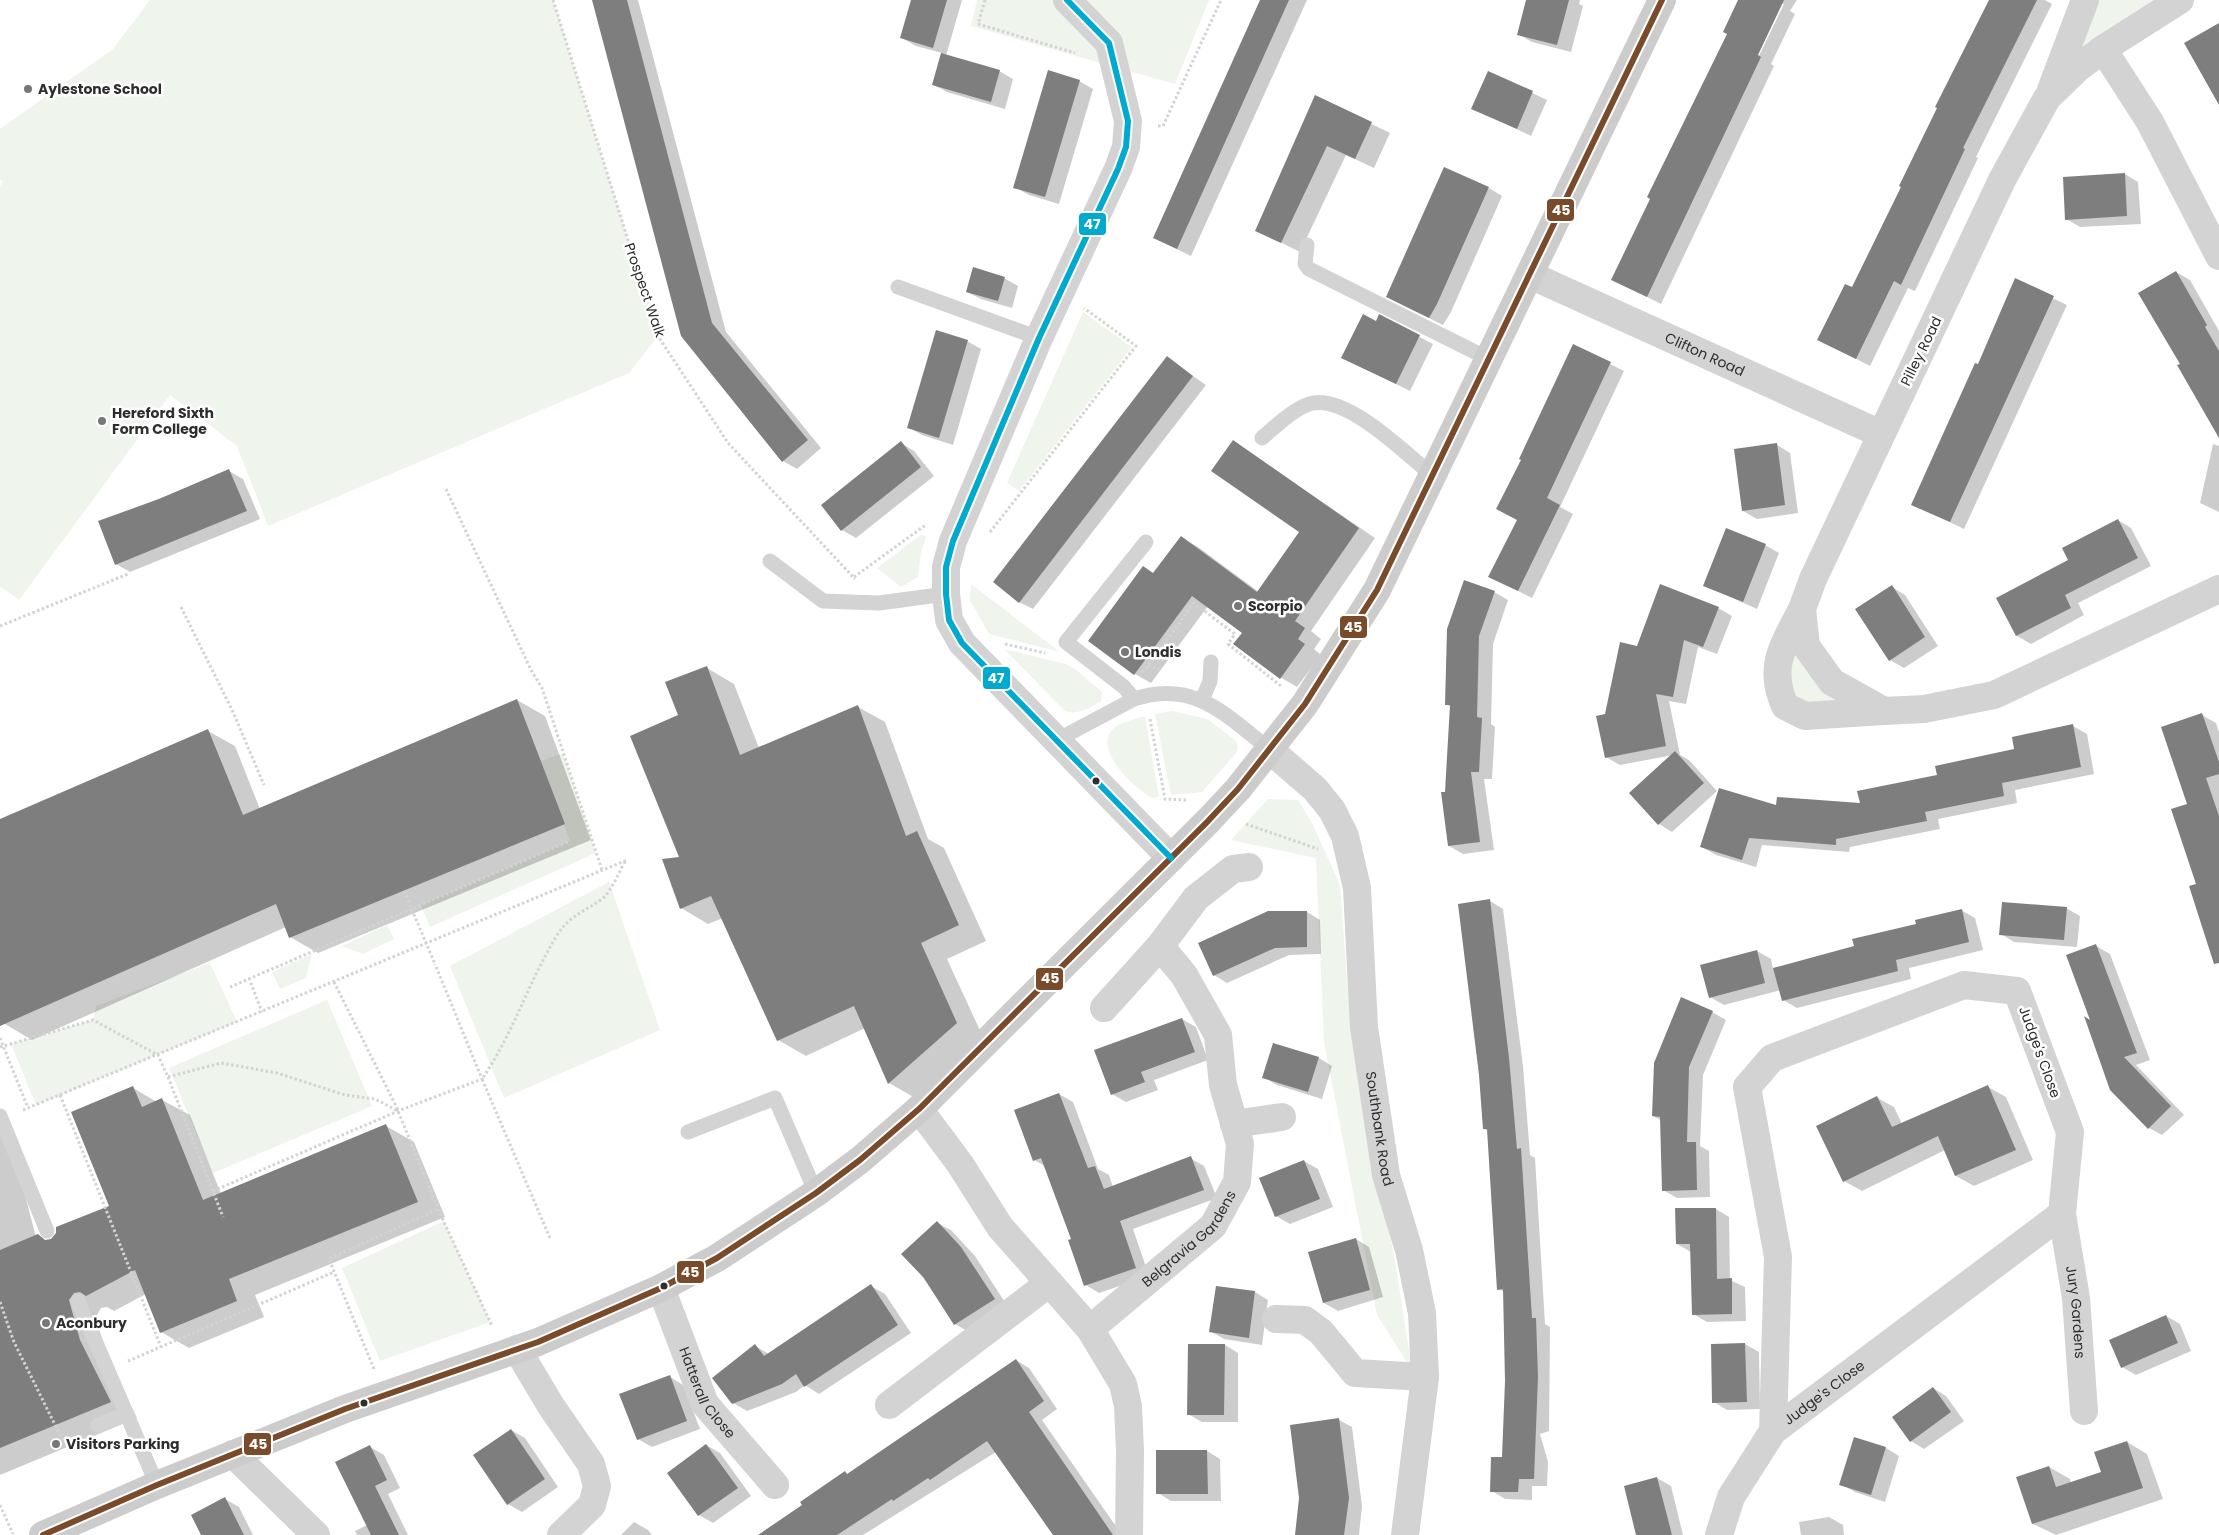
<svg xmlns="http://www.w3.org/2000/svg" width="2219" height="1535" font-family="Poppins,sans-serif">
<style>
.green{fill:#eff4ec}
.shadow{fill:#0003;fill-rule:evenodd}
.building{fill:#7e7e7e}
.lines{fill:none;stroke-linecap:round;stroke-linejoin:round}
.path{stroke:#d3d3d3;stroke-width:3;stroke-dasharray:2.5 2.5;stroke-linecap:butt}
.lane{stroke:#d3d3d3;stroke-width:15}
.street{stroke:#d3d3d3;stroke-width:28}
.secondary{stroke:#ccc;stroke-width:28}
.path-bridge{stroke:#d3d3d3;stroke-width:3;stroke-dasharray:2.5 2.5;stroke-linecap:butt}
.bus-1-casing{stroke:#fff;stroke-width:10}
.bus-2-casing{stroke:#fff;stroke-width:10}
.bus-1{stroke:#7a4b2a;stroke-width:6}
.bus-2{stroke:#00a9ce;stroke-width:6}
.poi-dot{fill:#777;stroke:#fff;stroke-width:2}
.bus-dot{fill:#2e2e2e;stroke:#fff;stroke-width:2}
.labels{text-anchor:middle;stroke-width:5;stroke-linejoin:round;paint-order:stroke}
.poi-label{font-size:14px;font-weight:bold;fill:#2e2e2e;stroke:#fff;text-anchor:start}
.street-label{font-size:14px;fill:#2e2e2e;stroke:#fff}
.line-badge{stroke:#fff;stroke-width:2}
.badge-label{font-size:14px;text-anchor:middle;font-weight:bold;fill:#fff}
</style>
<rect width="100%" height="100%" fill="#fff"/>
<!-- green -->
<path class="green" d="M150 0H553L658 336 629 373 268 526 237 446 170 395 19 600 0 586V186L3 182 0 179V129L113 49Z
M977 0H1209L1175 84 971 26Z
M2085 0H2180L2078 68Z
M1083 312 1132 347 1019 491 1007 483Z
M922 534 926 537 921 552 918 577 901 587 877 568Z
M971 584 1060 652 989 634 970 600Z
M1784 644 1806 646 1884 711 1785 706Z
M1004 649 1066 664 1075 669 1102 692 1101 701C1090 708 1078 715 1065 711Z
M1173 711 1207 719 1236 741 1238 747 1236 753 1202 792 1171 795 1155 714Z
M1145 716 1159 797 1152 798C1135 789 1094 751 1112 730 1119 722 1136 719 1145 716Z
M563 753 596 853 430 927 421 905 570 841 541 761Z
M1268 799 1298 800 1312 823 1340 885 1350 1017 1396 1267 1412 1370 1377 1315 1324 1042 1316 858 1231 840Z
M609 882 660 1030 504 1098 450 966Z
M387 925 394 939 363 954 342 946Z
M312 954 306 978 280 989 272 972Z
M210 963 237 1022 36 1105 11 1044 93 1020 96 1006Z
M327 1000 372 1106 213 1173 169 1068Z
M444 1221 490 1322 380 1361 342 1268Z"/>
<!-- shadow -->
<path class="shadow" d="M593 0H638L726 332 821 448 797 469 783 461 682 335Z
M913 0H962L946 56 999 71 1013 79 1005 109 947 92 934 85 942 53 916 46 902 38Z
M1262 0H1307L1191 256 1154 238Z
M1527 0H1580L1579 4 1583 6 1571 52 1532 42 1518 34Z
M1739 0H1797L1790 11 1795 14 1771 64 1774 66 1661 304 1613 280 1728 34ZM1781 4H1784L1756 62 1754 61Z
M1990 0H2045L2052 4 1976 157 1978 158 1915 291 1908 288 1870 366 1819 340 1853 289Z
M1489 72 1547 100 1531 136 1473 108Z
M1079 81 1093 89 1059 204 1029 195 1015 187Z
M1316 97 1390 133 1374 168 1346 155 1300 252 1256 230Z
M2125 174 2138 182 2141 224 2080 227 2066 219Z
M1489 188 1502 196 1451 312 1443 325 1401 304Z
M2176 272 2190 280 2219 331V424L2182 364Z
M1004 278 1018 286 1012 308 981 299 967 292Z
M2015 280 2067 305 1964 529 1912 504 1978 366Z
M1379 316 1433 344 1410 391 1343 358 1376 322Z
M967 341 981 349 953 445 922 435 908 427Z
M1167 358 1206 385 1033 609 1019 602Z
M1610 364 1624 371 1560 507 1573 514 1532 598 1504 584Z
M1233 441 1375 538 1311 631 1321 639 1314 649 1321 655 1297 687 1280 677 1243 633 1208 606 1151 683 1135 674 1155 574 1182 538 1198 547 1259 592 1300 532Z
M901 443 914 451 934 476 856 538 842 530Z
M2213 444 2219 446V512L2200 503Z
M1777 445 1790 453 1798 513 1757 519 1743 511Z
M229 471 243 479 260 519 130 572 116 564 100 522Z
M2118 520 2131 528 2151 566 2078 603 2084 615 2031 644 2017 636 1998 599 2070 561Z
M1765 545 1779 553 1757 609 1704 585Z
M1892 587 1905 595 1938 646 1904 668 1890 660Z
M1494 592 1508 600 1493 644 1491 724 1495 727 1492 779H1484L1494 850 1463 854 1449 846 1446 793 1451 707 1446 704Z
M1718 608 1732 616 1717 654 1698 647 1686 704 1669 701 1680 755 1689 760 1717 791 1672 832 1659 824 1673 755 1620 765 1606 757V715L1638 647Z
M707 668 734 684 759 748 858 707 885 722 928 839 944 848 986 941 947 959 984 1039 917 1099 889 1083 865 1028 806 1056 778 1040 723 918 708 924 681 908 680 715Z
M517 700 545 716 591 840 318 953 290 937 286 927 32 1040 5 1024 0 1012V820L208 731 235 746 260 809Z
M2202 715 2216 723 2219 732V951L2198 884Z
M2073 726 2087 734 2094 774 2015 790 2017 803 1938 819 1940 829 1850 847 1849 852 1762 845 1756 867 1716 855 1702 847 1778 807 1861 805 2016 750Z
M1490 901 1503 909 1523 1066 1530 1155 1535 1158 1545 1324 1550 1327 1549 1431 1540 1434 1548 1462 1547 1486H1532V1500L1505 1499 1492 1491 1503 1459 1506 1381 1505 1292 1498 1289 1488 1131 1484 1129Z
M2066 908 2080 916 2077 947 2014 942 2001 934Z
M1961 910 1975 918 1983 950 1909 968 1911 979 1797 1008 1783 1000 1781 990 1724 1005 1710 997 1757 951 1771 959 1773 969 1855 947Z
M1307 912 1320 920 1321 954 1289 955 1227 983 1214 975Z
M2096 946 2110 954 2150 1060 2136 1065 2184 1115 2162 1135 2149 1128 2092 1021Z
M1712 1012 1726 1020 1703 1075 1700 1146 1709 1151 1710 1197 1677 1198 1663 1190 1662 1121 1653 1116Z
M1182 1019 1196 1027 1208 1060 1154 1080 1158 1090 1126 1102 1112 1094Z
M1274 1044 1319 1058 1332 1066 1322 1099 1277 1085 1264 1077Z
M1988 1087 2006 1097 2033 1160 1974 1186 1956 1176 1945 1150 1862 1191 1844 1181 1876 1097 1894 1107 1902 1124Z
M133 1088 157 1102 162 1100 190 1115 221 1194 386 1126 414 1142 445 1217 255 1295 264 1317 189 1348 161 1332 146 1294 114 1311 107 1307 101 1308 96 1317 107 1357 137 1418 0 1475V1125L20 1176 36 1237 48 1241 110 1206Z
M1059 1094 1073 1102 1098 1169 1109 1175 1113 1187 1190 1158 1204 1166 1217 1198 1133 1229 1149 1276 1099 1293 1086 1285 1072 1240 1045 1166 1034 1160Z
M1304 1161 1318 1169 1333 1207 1290 1224 1276 1216Z
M1716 1209 1729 1217 1730 1280 1745 1287 1746 1321 1707 1322 1693 1314 1691 1252 1677 1244Z
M937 1223 951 1230 975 1256 1008 1307 969 1332 955 1324 917 1269Z
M1356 1239 1369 1247 1383 1297 1338 1311 1324 1303Z
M871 1286 885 1294 911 1333 819 1394 805 1385 796 1392 747 1411 733 1403 755 1346 769 1354Z
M1255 1292 1268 1300 1262 1345 1224 1339 1210 1331Z
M2166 1316 2180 1324 2191 1351 2136 1375 2122 1367Z
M1745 1344 1759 1352 1760 1409 1727 1410 1714 1402Z
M1225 1345 1238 1353V1422H1202L1188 1414Z
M1016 1360 1029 1368 1057 1409 1042 1420 1122 1535H1054L996 1452 863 1535H761Z
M670 1377 683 1385 700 1429 652 1447 638 1439Z
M1933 1388 1946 1396 1964 1421 1924 1449 1911 1441Z
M1339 1420 1352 1427 1362 1506 1359 1535H1296Z
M511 1430 525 1438 558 1487 522 1512 508 1504Z
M1855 1439 1886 1448 1899 1456 1885 1502 1855 1492 1841 1484Z
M2127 1442 2147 1454 2163 1499 2056 1535 2033 1524 2049 1467 2070 1479 2071 1483 2103 1472Z
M706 1445 720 1453 751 1496 713 1523 699 1515 669 1473Z
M370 1447 384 1455 400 1488 388 1494 408 1535H357L355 1531 367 1525Z
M1207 1451 1220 1459 1221 1501H1171L1158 1493Z
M1657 1478 1671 1486 1683 1535H1637Z
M225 1499 239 1507 253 1535H202Z
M1829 1517 1843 1525 1844 1535H1801L1799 1522Z
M634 1522 648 1530 652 1535H621Z"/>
<!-- building -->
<path class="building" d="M592 0H627L712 323 808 440 782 462 681 336Z
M911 0H947L933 48 900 38Z
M1260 0H1289L1177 249 1153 238Z
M1526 0H1569L1557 45 1517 35Z
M1738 0H1784L1758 55 1761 57 1647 297 1611 280 1650 199 1647 197 1727 34 1723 32Z
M1989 0H2037L1963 148 1965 149 1901 285 1894 281 1856 359 1817 340 1845 284 1852 287 1901 187 1899 186 1937 108 1935 107Z
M2219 23V105L2184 43Z
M941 53 1000 70 991 102 932 85Z
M1048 70 1080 80 1045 197 1013 188Z
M1488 71 1533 91 1517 129 1471 109Z
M1315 95 1372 122 1355 159 1327 146 1281 243 1255 231Z
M1444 167 1489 187 1437 304 1429 318 1386 297Z
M2125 173 2127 216 2065 220 2063 177Z
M973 267 1005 277 998 301 966 292Z
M2176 271 2207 325 2205 327 2219 351V438L2177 365 2180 364 2138 293Z
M2015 278 2054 296 1950 522 1911 505 1975 363 1978 364Z
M1363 314 1376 321 1379 314 1420 335 1396 384 1341 358Z
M936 330 968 340 939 438 907 428Z
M1573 344 1611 362 1547 498 1560 505 1518 591 1488 577 1517 520 1496 509 1521 460 1519 459Z
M1167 356 1193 376 1019 603 993 582Z
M1233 440 1359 528 1295 621 1305 628 1298 639 1305 644 1280 679 1233 644 1242 633 1192 596 1134 675 1088 641 1143 566 1153 573 1181 536 1257 592 1299 532 1211 471Z
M901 441 921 467 841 531 821 505Z
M1777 443 1785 505 1742 511 1734 449Z
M229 469 247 511 115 565 98 521 159 499Z
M2118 519 2138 558 2065 595 2071 608 2016 636 1996 598 2068 560 2062 548Z
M1726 528 1766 544 1743 602 1703 586Z
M1464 580 1495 591 1479 636 1477 717 1482 718 1479 772H1471L1480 842 1448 846 1441 792H1445L1450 705H1445L1447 629Z
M1660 584 1719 607 1703 647 1684 640 1673 697 1656 694 1666 746 1605 758 1596 716 1605 714 1620 642 1637 646Z
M1892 585 1925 637 1889 661 1855 609Z
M707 666 740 755 858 705 906 836 917 831 959 925 921 943 957 1023 888 1084 854 1006 777 1041 711 896 680 909 662 859 679 857 630 736 678 715 665 682Z
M517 699 565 824 289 938 276 904 0 1026V819L208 729 243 815Z
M2202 713 2219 762V774L2206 778 2219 816V963L2214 964 2189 886 2196 884 2171 809 2187 804 2161 727Z
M2073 724 2081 767 2002 783 2004 796 1925 812 1927 821 1836 839V845L1749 838 1742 860 1700 847 1719 788 1776 805 1777 797 1860 803 1857 791 1937 775 1935 766 2014 749 2012 737Z
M1675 751 1704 783 1658 825 1629 793Z
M1490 899 1509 1058 1517 1149 1521 1148 1532 1318H1536L1538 1377 1534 1479H1519L1518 1492H1490L1491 1457H1502L1505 1381 1503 1289 1497 1290 1487 1129H1483L1479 1075 1458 904Z
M2002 902 2067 907 2064 940 1999 935Z
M1962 909 1969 942 1896 960 1898 971 1782 1001 1773 968 1854 946 1852 939 1916 924 1915 920Z
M1268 911H1307V947L1275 948 1213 976 1198 943Z
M2096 944 2137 1053 2124 1057 2171 1106 2148 1129 2110 1090 2084 1016 2090 1020 2066 955Z
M1757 950 1765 983 1709 998 1700 965Z
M1681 997 1713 1011 1689 1067 1687 1142H1696L1697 1190 1662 1191 1660 1117 1652 1116 1654 1063Z
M1182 1018 1195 1052 1141 1072 1145 1082 1111 1095 1094 1050Z
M1273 1043 1319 1057 1308 1092 1262 1078Z
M1988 1085 2016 1150 1955 1176 1938 1136 1843 1182 1816 1126 1877 1096 1892 1127Z
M133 1086 142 1107 162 1098 203 1200 386 1124 418 1202 229 1279 237 1301 160 1333 135 1270 86 1296 80 1292 74 1293 69 1300 80 1340 111 1402 0 1448V1250L38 1234 45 1240 51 1239 56 1233V1227L109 1206 71 1112Z
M1059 1093 1088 1168 1095 1166 1104 1189 1191 1156 1204 1190 1120 1221 1136 1268 1084 1286 1068 1240 1071 1239 1041 1158 1033 1161 1014 1110Z
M1304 1160 1320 1199 1275 1217 1259 1178Z
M1675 1208H1716L1717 1279 1732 1278V1314L1692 1315 1690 1244H1676Z
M937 1221 961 1247 995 1299 954 1325 924 1278 901 1254Z
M1356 1238 1370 1290 1323 1303 1308 1252Z
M871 1284 898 1325 804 1387 796 1374 782 1384 732 1404 712 1378 755 1344 764 1356Z
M1216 1286 1255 1291 1249 1338 1209 1332Z
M2166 1315 2178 1343 2121 1368 2109 1340Z
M1745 1343 1747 1402 1712 1403 1711 1344Z
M1188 1344H1225L1224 1415H1187Z
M1016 1359 1044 1401 1029 1412 1113 1535H1053L987 1441 930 1480 928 1478 893 1501 892 1499 837 1535H758L802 1505 800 1502 845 1471 847 1474Z
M670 1375 687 1421 637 1440 619 1394Z
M1933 1387 1951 1412 1910 1442 1892 1417Z
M1339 1418 1349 1498 1344 1535H1295L1299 1498 1290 1425Z
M511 1429 545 1479 507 1505 473 1455Z
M1854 1437 1886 1447 1871 1495 1839 1485Z
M2127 1441 2143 1488 2032 1524 2016 1477 2049 1466 2056 1487 2101 1472 2094 1452Z
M706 1444 738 1488 698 1516 667 1473Z
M370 1445 387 1480 375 1486 399 1535H371L335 1462Z
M1156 1450H1207L1208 1494H1156Z
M1657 1477 1672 1535H1636L1624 1486Z
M225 1497 244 1535H201L191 1515Z"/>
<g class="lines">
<!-- path -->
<path class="path" d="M553 0 658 336 728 443 855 579
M985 0 978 24 1075 53
M1158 126H1163L1221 0
M446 489 531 670 542 688 602 870
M990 532 1136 346 1084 308
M854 577 927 524
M181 607 233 712 264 785
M0 626 128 574
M1005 644 1045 653
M1148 666 1160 669
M1142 672 1148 666 1194 603 1235 634 1228 644 1281 686
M1150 719 1165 799 1186 800
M1246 824 1318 849
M249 978 262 1012
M334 982 398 1110
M230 987 570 841
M0 1038 28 1108
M0 1047 93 1020 158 1055 168 1077 221 1063 277 1073 345 1095 375 1099 398 1111 438 1209 492 1326
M168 1077 223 1217
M60 1095 161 1347
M23 1110 627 860
M213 1191 398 1111 482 1079 435 964
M550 1238 482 1079C513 1034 528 983 556 937 568 916 584 912 602 899 612 891 619 871 626 860
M0 1302 14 1342 63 1441
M128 1361 334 1272
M374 1369 329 1259 438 1209
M0 1505 13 1534"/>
<!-- lane -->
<path class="lane" d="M1307 245 1305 264 1309 269 1489 359
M898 287 1039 338
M1262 438C1275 427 1292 410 1309 404 1345 392 1406 454 1433 476
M770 561 823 601 879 603 946 594
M1134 699 1124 687 1066 642 1146 542
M1202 700 1210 681 1211 662
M1057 740 1134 699C1194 679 1226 715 1270 750
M0 1116 47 1231
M688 1132 775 1098 816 1193
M78 1301 157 1485
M98 1425 127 1414"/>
<!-- street -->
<g class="street">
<path d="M1067 0 1109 43 1128 121 1126 147 1118 169 1039 338 953 541 946 567V594L949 620 962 643 1171 858"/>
<path d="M2180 0 2103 49 2150 122 2219 256"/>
<path d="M2103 49 2078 68 2047 98 2002 180 1813 579 1802 609 1806 646 1832 682 1884 711 1924 709 1994 695 2219 589"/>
<path d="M2051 90 2085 0"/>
<path id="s1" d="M1530 275 1881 434"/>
<path d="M1802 609C1784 645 1767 666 1785 706L1805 716 1884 711"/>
<path id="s2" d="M1270 750 1315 789 1332 810 1345 836 1357 888 1364 1027 1386 1175 1409 1250 1422 1313 1425 1377 1405 1535"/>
<path d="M1160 946 1196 898 1233 869 1249 867"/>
<path d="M919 1109 960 1164 1000 1227 1090 1329 1123 1384 1128 1406 1130 1451 1129 1535"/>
<path d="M1234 1124 1282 1117"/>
<path id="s3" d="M2062 1214 2076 1298 2084 1411"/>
<path id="s4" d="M661 1288 705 1404 775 1485"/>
<path d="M1276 1319 1305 1320 1321 1332 1355 1373 1425 1377"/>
<path id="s5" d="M1090 1329 1213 1226 1237 1182 1240 1144 1223 1085 1218 1035 1184 975 1160 946 1104 1008"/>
<path d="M517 1349 551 1406 591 1464 597 1486 592 1505 561 1535"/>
<path d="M889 1405 1048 1284"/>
<path d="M233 1454 316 1535"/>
<path id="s6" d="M1719 1535 1731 1497 1773 1431 2062 1214 2070 1132 2017 991 1964 985 1772 1058 1747 1087 1778 1257 1773 1431"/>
</g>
<!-- secondary -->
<path class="secondary" d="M43 1535 157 1485 345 1409 538 1342 661 1288 717 1258 816 1193 860 1160 919 1109 1208 821 1238 789 1305 704 1377 590 1662 0"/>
<!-- path-bridge -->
<path class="path-bridge" d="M404 891 435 964"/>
<defs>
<path id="bus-1" d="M43 1535 157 1485 345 1409 538 1342 661 1288 717 1258 816 1193 860 1160 919 1109 1208 821 1238 789 1305 704 1377 590 1662 0"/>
<path id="bus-2" d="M1067 0 1109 43 1128 121 1126 147 1118 169 1039 338 953 541 946 567V594L949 620 962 643 1171 858"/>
</defs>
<!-- bus-1 casing -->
<use href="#bus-1" class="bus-1-casing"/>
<!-- bus-2 casing -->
<use href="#bus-2" class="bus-2-casing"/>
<!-- bus-1 -->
<use href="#bus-1" class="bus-1"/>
<!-- bus-2 -->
<use href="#bus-2" class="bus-2"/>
</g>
<!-- markers -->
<g class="poi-dot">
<circle cx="28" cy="89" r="5"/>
<circle cx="102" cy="421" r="5"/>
<circle cx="1238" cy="606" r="5"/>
<circle cx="1125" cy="652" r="5"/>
<circle cx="46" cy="1323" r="5"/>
<circle cx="56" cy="1444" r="5"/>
</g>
<g class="bus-dot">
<circle cx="1096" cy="781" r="4.5"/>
<circle cx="664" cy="1286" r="4.5"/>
<circle cx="364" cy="1403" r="4.5"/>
</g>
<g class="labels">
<!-- poi labels -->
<g class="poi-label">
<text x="38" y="94">Aylestone School</text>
<text x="112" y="418">Hereford Sixth<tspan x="112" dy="16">Form College</tspan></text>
<text x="1248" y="611">Scorpio</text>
<text x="1135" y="657">Londis</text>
<text x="56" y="1328">Aconbury</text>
<text x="66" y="1449">Visitors Parking</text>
</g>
<!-- street labels -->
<g class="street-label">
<text transform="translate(645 290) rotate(71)" y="5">Prospect Walk</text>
<text transform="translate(1921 351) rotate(-64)" y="5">Pilley Road</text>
<text dy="5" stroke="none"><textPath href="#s1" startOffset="192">Clifton Road</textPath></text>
<text transform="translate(2040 1052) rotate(70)" y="5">Judge's Close</text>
<text dy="5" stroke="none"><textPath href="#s2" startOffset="411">Southbank Road</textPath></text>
<text dy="5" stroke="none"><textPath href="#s5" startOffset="135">Belgravia Gardens</textPath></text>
<text dy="5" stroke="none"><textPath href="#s3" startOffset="99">Jury Gardens</textPath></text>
<text dy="5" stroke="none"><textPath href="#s4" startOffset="115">Hatterall Close</textPath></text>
<text dy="5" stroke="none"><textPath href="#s6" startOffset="182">Judge's Close</textPath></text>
</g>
</g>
<g class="line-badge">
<rect x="1546" y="198" width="29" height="24" rx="5" fill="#7a4b2a"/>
<rect x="1078" y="212" width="29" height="24" rx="5" fill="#00a9ce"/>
<rect x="1339" y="615" width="29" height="24" rx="5" fill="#7a4b2a"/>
<rect x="982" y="666" width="29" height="24" rx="5" fill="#00a9ce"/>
<rect x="1035" y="967" width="29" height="24" rx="5" fill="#7a4b2a"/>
<rect x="676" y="1260" width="29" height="24" rx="5" fill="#7a4b2a"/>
<rect x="243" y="1432" width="29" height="24" rx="5" fill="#7a4b2a"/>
</g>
<g class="badge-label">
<text x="1561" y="215">45</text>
<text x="1092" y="229">47</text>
<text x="1353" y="632">45</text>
<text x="996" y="683">47</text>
<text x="1050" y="983">45</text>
<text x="690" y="1277">45</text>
<text x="258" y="1449">45</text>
</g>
</svg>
